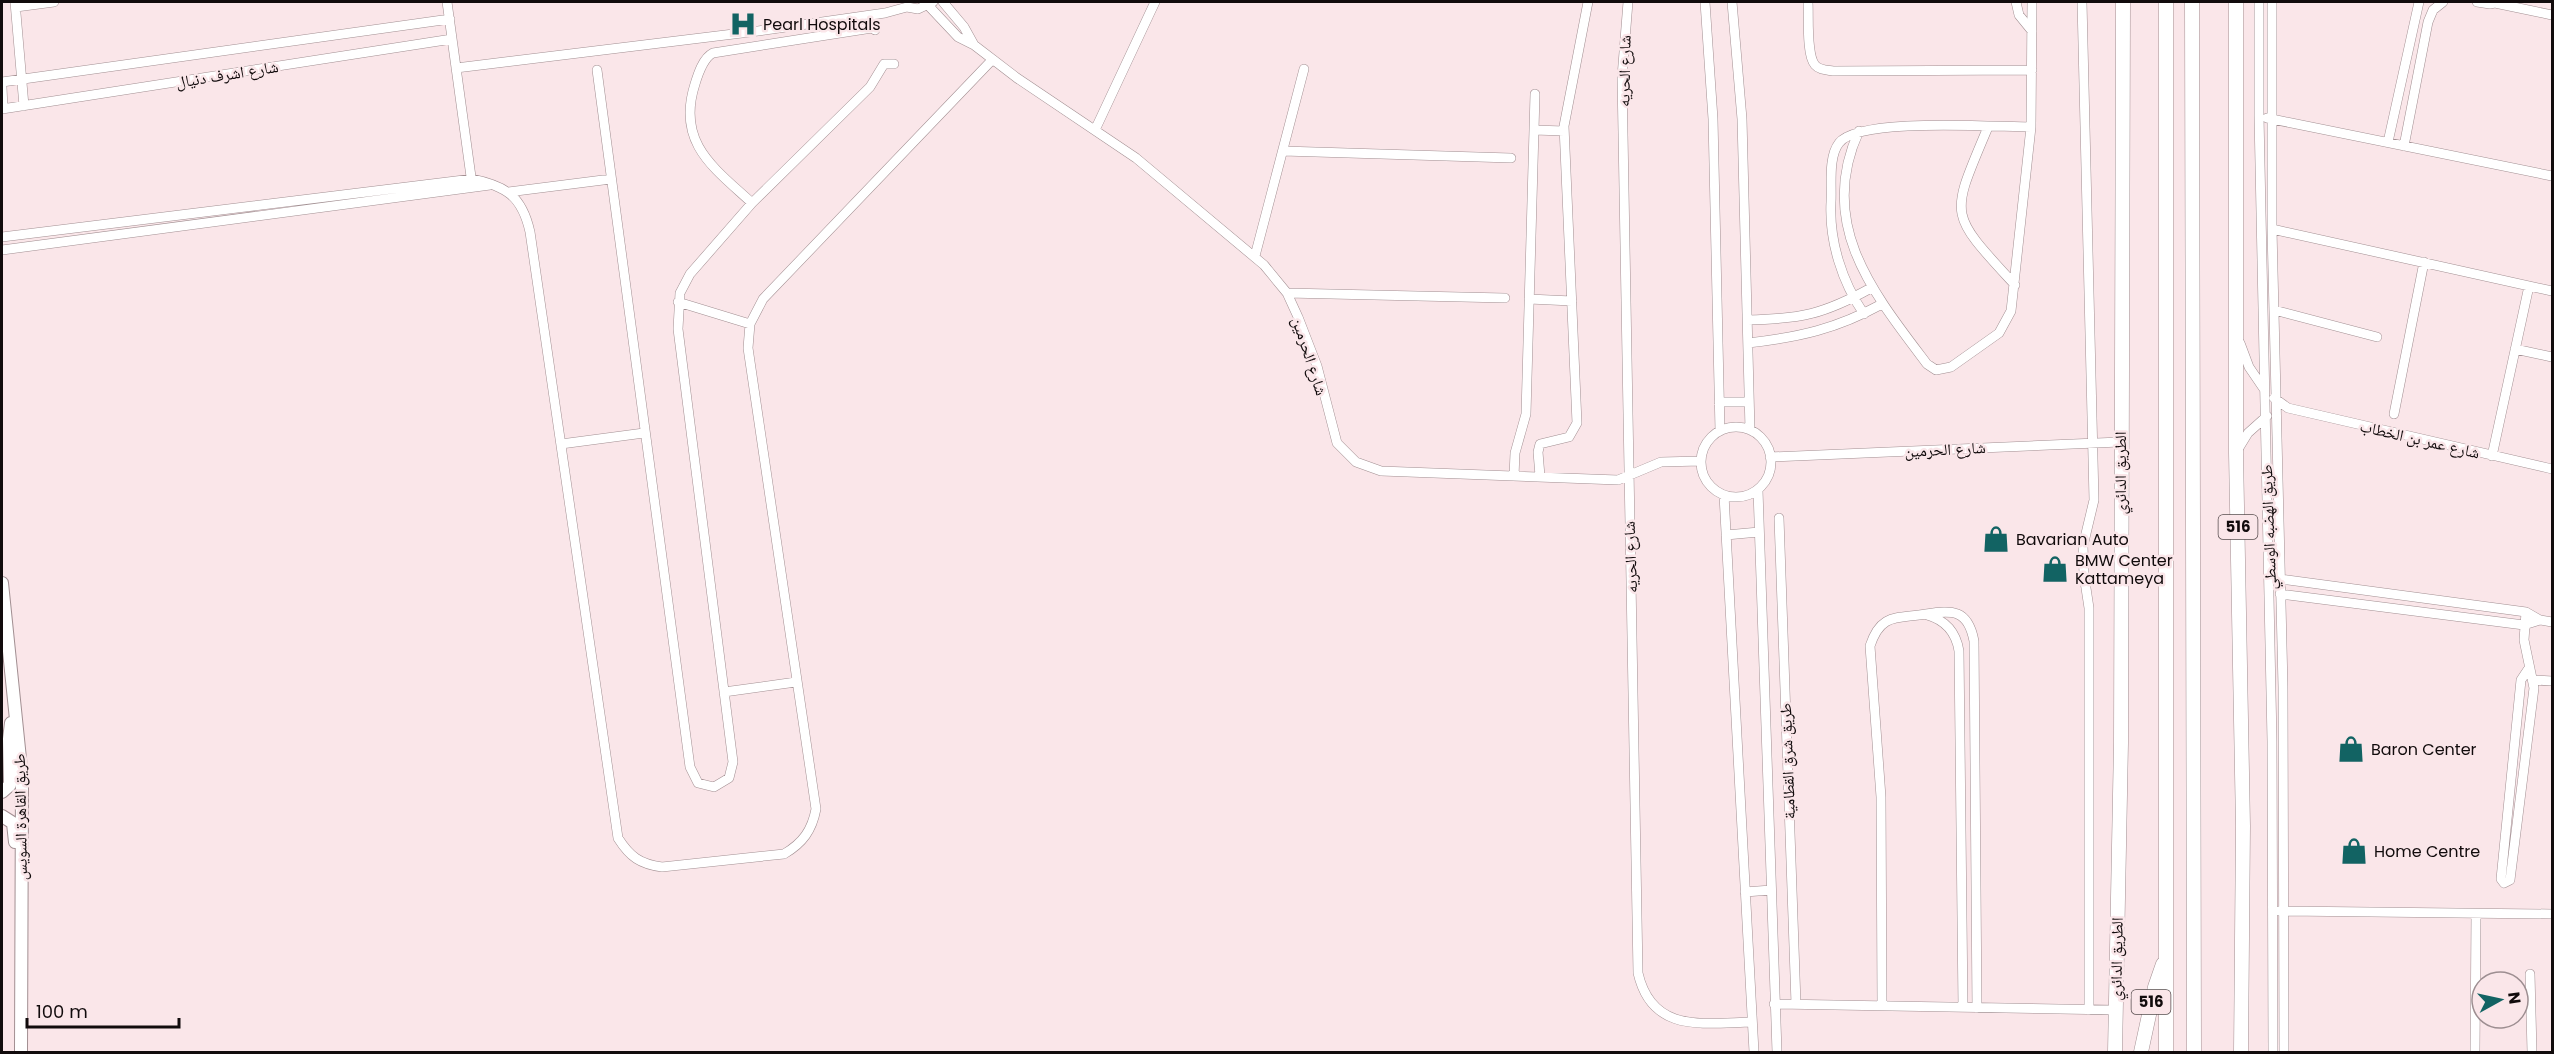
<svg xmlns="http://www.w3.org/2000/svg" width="2554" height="1054" font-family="Poppins,'Noto Naskh Arabic',sans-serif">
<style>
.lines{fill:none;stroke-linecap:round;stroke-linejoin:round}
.minor-casing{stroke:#a28f92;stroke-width:10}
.major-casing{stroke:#a28f92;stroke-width:14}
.highway-casing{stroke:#a28f92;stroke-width:15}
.minor{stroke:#fff;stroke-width:9}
.major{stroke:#fff;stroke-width:12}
.highway{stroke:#fff;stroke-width:14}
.labels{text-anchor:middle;stroke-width:5;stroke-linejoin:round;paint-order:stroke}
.shield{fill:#fae6e9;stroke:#574d4e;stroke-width:1.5}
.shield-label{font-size:15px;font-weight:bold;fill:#110b0c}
.poi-label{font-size:16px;fill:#110b0c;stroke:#fae6e9;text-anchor:start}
.street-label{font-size:16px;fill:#110b0c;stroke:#fae6e9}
</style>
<rect width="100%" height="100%" fill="#fae6e9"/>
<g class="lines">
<defs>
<path id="minor" d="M15 2 24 106
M447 2 472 184
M925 2 958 37 974 45 1017 78 1136 158 1264 265 1287 293 1298 317 1317 366 1337 443 1356 462 1381 471 1618 480 1661 462 1701 461
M943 2 964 27 974 45
M1628 2 1622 77 1638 973C1652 1034 1704 1023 1752 1022
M1705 2 1713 119 1720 431
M1732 2 1742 119 1750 430
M1808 2C1809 16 1806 55 1815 65 1819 70 1827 70 1833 71L2032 70
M2016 2 2019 15 2032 31
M2082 2 2094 500 2083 546 2084 575 2089 608V1010
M2259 2V116L2272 741 2273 1052
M2272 2V229L2283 687 2284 1052
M2477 2 2490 4 2499 2
M2495 3 2552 15
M16 7 54 2
M456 68 758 31 885 13 907 7 918 9 933 2
M597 70 690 767 698 783 714 787 729 778 733 762 678 329 680 293 690 274 752 203 870 87 884 64H894
M2 82 450 19
M2 87 3 109
M2 109 452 39
M2267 118 2552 176
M1988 127C1950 218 1947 211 2015 285
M1095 130 1155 2
M1534 130 1564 131
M1859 131C1816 224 1874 294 1927 364L1936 370 1951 367 1999 333 2011 311 2031 127 2032 2
M2388 142 2419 2
M2404 146 2428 22 2433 10 2443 2
M1283 151 1511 158
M508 192 611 179
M752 203C714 168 676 143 695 84 698 74 703 58 713 53L872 28 875 30
M2272 229 2552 291
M2 237 472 179C506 186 522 196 530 232L618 838C630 857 640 864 662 867L784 854C803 843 812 830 816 809L748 348 750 324 763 299 992 60
M2 250 490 185
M1255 256 1304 69
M1287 293 1505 298
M1529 299 1572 301
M678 302 750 324
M2274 310 2377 337
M1864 314C1842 282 1829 241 1831 202 1832 185 1828 157 1839 143 1858 117 1995 127 2031 127
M1748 320C1801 319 1824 314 1871 288
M1748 343C1800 337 1836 329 1882 304
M2240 343 2249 367 2264 389
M2515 349 2552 357
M2274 398 2288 408 2552 469
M1719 402H1749
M2394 414 2424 262
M1701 462a35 35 0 1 1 70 0a35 35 0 1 1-70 0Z
M561 444 644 433
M2237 451 2248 433 2267 416
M2492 456 2529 286
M1770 457 2120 442
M1514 476 1515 453 1526 414 1535 94
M1540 476 1538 452 1540 444 1569 437 1577 423 1564 126 1588 2
M1758 490 1777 1052
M1724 495 1754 1052
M1779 518 1796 1004
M1726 535 1759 532
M2280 579 2526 612 2540 620 2552 622
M2280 594 2524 625 2540 620
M2526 612 2524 640 2534 688 2510 880 2504 883 2501 879 2521 680 2529 668
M1927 615C1945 620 1956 632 1959 651L1963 1007
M2533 680 2552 681
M724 692 796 682
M1745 892 1771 890
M2279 911 2552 914
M2530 974 2532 1052
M1774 1004 2115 1010
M1882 1006 1881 797 1870 646C1881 612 1898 619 1926 614 1952 610 1968 609 1974 641L1977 1008
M2475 1052 2476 914"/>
<path id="major" d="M2 583 22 778 21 1052
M2 792 10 785 9 739 11 723
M2 816 13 823 15 842"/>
<path id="highway" d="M2192 2 2194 1052
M2236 2V453L2243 826 2241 1052
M2115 1052 2121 743 2123 2
M2141 1052 2155 987 2163 964
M2166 1052V2"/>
</defs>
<!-- minor casing -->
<use href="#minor" class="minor-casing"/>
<!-- major casing -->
<use href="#major" class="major-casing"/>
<!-- highway casing -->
<use href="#highway" class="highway-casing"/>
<!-- minor -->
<use href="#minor" class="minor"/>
<!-- major -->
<use href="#major" class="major"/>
<!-- highway -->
<use href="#highway" class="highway"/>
</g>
<!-- icons -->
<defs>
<symbol id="hospital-bare" viewBox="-9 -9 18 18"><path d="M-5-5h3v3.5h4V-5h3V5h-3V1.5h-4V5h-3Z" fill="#126363" stroke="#fae6e9" stroke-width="2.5" paint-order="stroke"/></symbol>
<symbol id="shop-bare" viewBox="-9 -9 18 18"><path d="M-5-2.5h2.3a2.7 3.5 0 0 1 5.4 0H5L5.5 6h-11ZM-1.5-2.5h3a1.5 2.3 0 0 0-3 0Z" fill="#126363" stroke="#fae6e9" stroke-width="2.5" paint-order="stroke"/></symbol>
</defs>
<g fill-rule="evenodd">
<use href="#hospital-bare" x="724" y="5" width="38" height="38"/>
<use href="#shop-bare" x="1977" y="520" width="38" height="38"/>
<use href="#shop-bare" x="2036" y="550" width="38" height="38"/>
<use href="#shop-bare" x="2332" y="730" width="38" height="38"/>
<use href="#shop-bare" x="2335" y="832" width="38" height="38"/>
</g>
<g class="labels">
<!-- shield labels -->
<g class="shield">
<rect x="2218.5" y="515" width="39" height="24" rx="4.5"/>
<rect x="2131.5" y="990" width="39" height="24" rx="4.5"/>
</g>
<g class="shield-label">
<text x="2238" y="532">516</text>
<text x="2151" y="1007">516</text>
</g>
<!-- poi labels -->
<g class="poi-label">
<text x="763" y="30">Pearl Hospitals</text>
<text x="2016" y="545">Bavarian Auto</text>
<text x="2075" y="566">BMW Center<tspan x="2075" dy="18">Kattameya</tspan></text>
<text x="2371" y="755">Baron Center</text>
<text x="2374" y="857">Home Centre</text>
</g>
<!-- street labels -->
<g class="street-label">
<text transform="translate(1624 71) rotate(-89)" y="6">شارع الحريه</text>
<text transform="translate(227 74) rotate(-9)" y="6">شارع اشرف دنيال</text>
<text transform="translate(1310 356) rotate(72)" y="6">شارع الحرمين</text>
<text transform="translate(2420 439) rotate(13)" y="6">شارع عمر بن الخطاب</text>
<text transform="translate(1945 449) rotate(-3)" y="6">شارع الحرمين</text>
<text transform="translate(2120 473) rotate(-90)" y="6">الطريق الدائري</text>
<text transform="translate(2268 527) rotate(-92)" y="6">طريق الهضبه الوسطي</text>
<text transform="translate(1630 557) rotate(-92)" y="6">شارع الحريه</text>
<text transform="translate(1787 761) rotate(-92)" y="6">طريق شرق القطامية</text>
<text transform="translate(20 817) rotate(-91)" y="6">طريق القاهرة السويس</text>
<text transform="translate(2116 959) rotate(-89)" y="6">الطريق الدائري</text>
</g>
</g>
<!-- border -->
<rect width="2554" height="1054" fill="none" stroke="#110b0c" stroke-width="6"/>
<!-- north arrow -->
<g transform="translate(2500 1000) rotate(82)"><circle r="28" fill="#fae6e9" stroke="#9d8e91" stroke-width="1.5"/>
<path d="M0-4.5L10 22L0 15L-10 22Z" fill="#126363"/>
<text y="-9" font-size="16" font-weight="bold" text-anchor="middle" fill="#110b0c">N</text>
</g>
<!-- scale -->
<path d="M27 1018v9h152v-9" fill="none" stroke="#110b0c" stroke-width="3"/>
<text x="36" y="1018" font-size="18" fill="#110b0c" stroke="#fae6e9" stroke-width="4.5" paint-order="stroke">100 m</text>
</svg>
